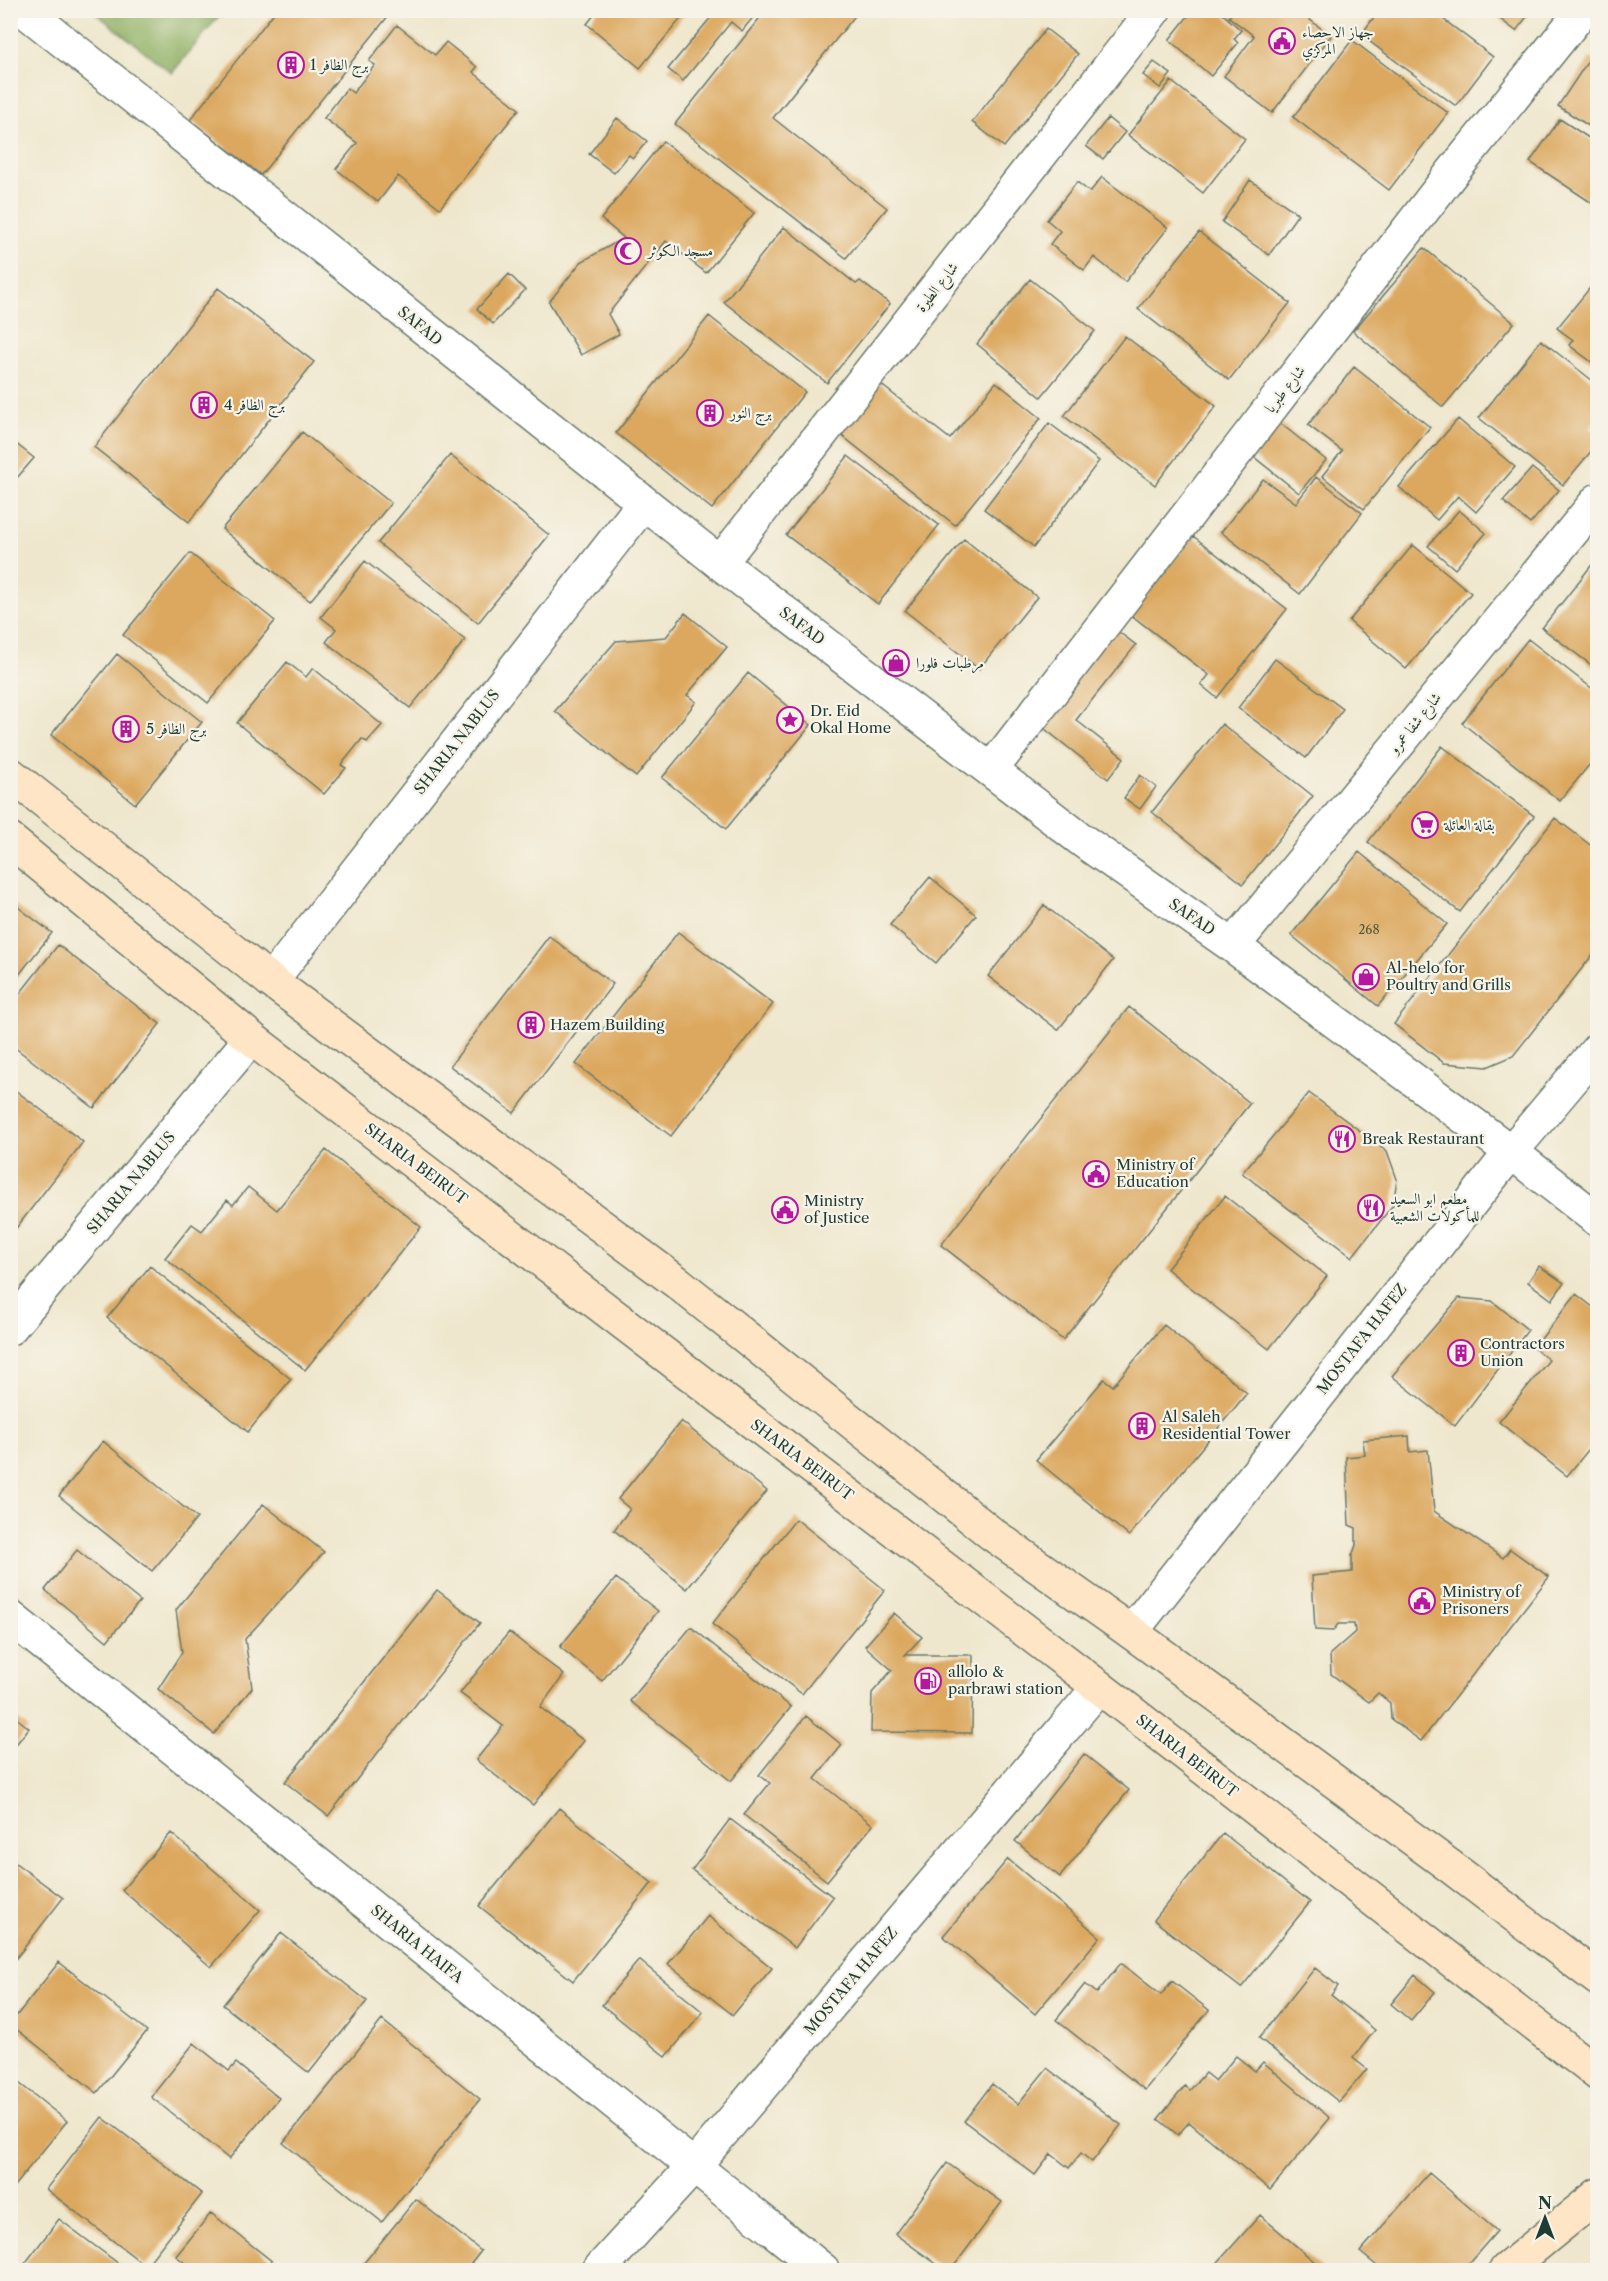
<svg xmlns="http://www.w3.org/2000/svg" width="1608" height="2281" font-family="'Libre Caslon Text',Amiri,serif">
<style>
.forest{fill:#8fb063;stroke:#57764c;stroke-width:1.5}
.building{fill:#dca85f}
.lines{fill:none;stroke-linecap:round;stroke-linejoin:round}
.street-casing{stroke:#68786a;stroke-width:36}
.secondary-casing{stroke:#68786a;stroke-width:36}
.street{stroke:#fff;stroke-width:33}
.secondary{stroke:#fde5c5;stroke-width:33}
.labels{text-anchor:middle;stroke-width:4.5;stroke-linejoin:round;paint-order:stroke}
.number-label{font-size:12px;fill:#4e583f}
.poi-label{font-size:15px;fill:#1f3d34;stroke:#f7f3e8;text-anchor:start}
.street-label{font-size:15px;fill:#1f3d34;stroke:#f7f3e8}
</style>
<rect width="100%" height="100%" fill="#f7f3e8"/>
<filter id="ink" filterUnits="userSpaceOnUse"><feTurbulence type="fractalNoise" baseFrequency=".0167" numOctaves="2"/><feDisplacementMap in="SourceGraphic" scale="12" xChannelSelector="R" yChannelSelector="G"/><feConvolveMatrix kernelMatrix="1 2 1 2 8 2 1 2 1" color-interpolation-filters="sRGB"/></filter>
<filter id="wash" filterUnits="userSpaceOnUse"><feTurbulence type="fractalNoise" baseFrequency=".008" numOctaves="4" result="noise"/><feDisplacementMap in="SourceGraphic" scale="24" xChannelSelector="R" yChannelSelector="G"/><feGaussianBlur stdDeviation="1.35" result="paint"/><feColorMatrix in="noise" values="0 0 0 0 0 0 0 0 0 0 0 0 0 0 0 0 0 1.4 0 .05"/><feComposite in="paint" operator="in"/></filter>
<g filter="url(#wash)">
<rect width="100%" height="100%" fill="#efe7cd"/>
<!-- forest -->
<path class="forest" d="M93 11H223L172 73Z"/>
<g id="blocks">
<!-- building -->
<path class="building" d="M276 10H393L261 175 190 120Z
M598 10H688L640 68 587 24Z
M717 10H759L742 31 731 22 683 81 668 69Z
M766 10 858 12 773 118 887 208 846 258 675 124Z
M1193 10H1218L1241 30 1234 39 1238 43 1211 76 1169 40Z
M1234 10H1297L1331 36 1272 113 1224 76 1254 36 1229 17Z
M1379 10H1431L1493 57 1456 106 1361 35Z
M1488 10H1532L1516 31Z
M397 25 435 55 446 42 477 67 473 72 519 109 440 208 398 176 378 202 336 169 357 143 324 118 347 88 353 93 375 65 369 61Z
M1046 29 1078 54 1004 147 972 122Z
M1352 40 1448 113 1389 190 1293 117Z
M1590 58 1598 63V132L1558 106Z
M1154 62 1171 74 1160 88 1143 75Z
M1171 81 1245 139 1203 193 1128 135Z
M617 118 647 141 633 158 629 155 614 173 589 154Z
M1108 118 1125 132 1103 159 1086 146Z
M1560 119 1598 144V207L1530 162Z
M663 141 754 213 706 273 666 241 608 314 619 334 581 355 549 302 581 262 624 238 601 219Z
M1102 177 1168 228 1125 282 1094 257 1084 270 1050 244 1060 231 1047 220 1077 182 1090 192Z
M1250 180 1298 214 1269 255 1222 222Z
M784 227 856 284 860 281 890 304 827 383 724 302Z
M1199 232 1290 303 1229 380 1138 309Z
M1424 248 1514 323 1443 407 1353 331Z
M509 274 525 290 493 324 477 309Z
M1598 278V365L1597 366 1569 345 1573 340 1557 328Z
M1030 279 1095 331 1041 397 977 344Z
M218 288 314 362 189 522 94 447Z
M709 316 805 392 712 509 616 433Z
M1125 336 1216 406 1155 485 1064 416Z
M1541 340 1598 385V418L1590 428 1598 434V443L1563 485 1479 418Z
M1354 367 1430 427 1364 509 1322 476 1342 451 1308 425Z
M996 382 1041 418 955 525 840 434 879 383 950 439Z
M1458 419 1515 467 1476 512 1458 496 1437 520 1399 487Z
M1049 423 1099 461 1034 547 984 509Z
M1280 423 1326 460 1299 493 1254 457Z
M302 432 391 503 310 601 222 529Z
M10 439 34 458 10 486Z
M450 455 549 535 478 623 378 543Z
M848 456 939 525 878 604 786 535Z
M1532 468 1559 490 1530 524 1503 501Z
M1316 477 1362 513 1300 594 1221 532 1263 479 1296 503Z
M1459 510 1486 533 1455 569 1428 546Z
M1193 536 1287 609 1217 698 1201 685 1209 675 1131 615Z
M964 539 1037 597 979 669 905 611Z
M1413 545 1471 593 1406 669 1349 621Z
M190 553 275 621 208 703 123 635Z
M1598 557V670L1542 628Z
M365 561 465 640 410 708 326 642 336 629 321 617Z
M685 613 727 647 687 695 696 702 636 777 555 711 616 641 666 637Z
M1112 627 1136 645 1076 720 1124 758 1108 779 1036 722Z
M1528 639 1598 693V754L1560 801 1462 723Z
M117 654 202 722 135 804 51 735Z
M1275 659 1343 709 1306 758 1238 708Z
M287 662 306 677 313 668 382 725 367 742 362 739 341 765 346 768 324 794 237 723Z
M748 673 811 725 726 829 662 778Z
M1222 724 1313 796 1243 884 1152 812Z
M1442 746 1534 816 1460 912 1368 842Z
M1140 775 1156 787 1140 809 1124 798Z
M1555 818 1598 851V948L1513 1056 1487 1067 1444 1063 1394 1024Z
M1359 852 1447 924 1378 1006 1291 935Z
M930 877 976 915 936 963 890 925Z
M10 901 52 933 10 986Z
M1044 905 1113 960 1058 1030 988 976Z
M678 932 773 1004 671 1136 576 1064Z
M549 936 613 984 514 1113 450 1066Z
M58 945 160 1024 94 1108 10 1044V1006Z
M1129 1007 1250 1103 1063 1340 941 1245Z
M15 1090 83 1142 10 1236V1096Z
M1309 1093 1387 1151 1397 1179 1393 1205 1352 1257 1242 1173Z
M326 1150 421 1227 305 1370 165 1258 192 1224 202 1231 227 1200 233 1205 248 1187 277 1210Z
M1225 1196 1327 1276 1269 1349 1167 1269Z
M150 1266 291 1379 248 1432 107 1318Z
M1539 1266 1564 1283 1552 1300 1528 1282Z
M1576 1294 1598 1311V1438L1567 1476 1499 1422 1549 1360 1534 1348Z
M1459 1298 1492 1301 1528 1330 1455 1426 1392 1376Z
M1164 1325 1247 1393 1129 1536 1036 1460 1104 1379 1113 1386Z
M681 1421 767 1491 687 1589 614 1530 630 1509 618 1499Z
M1409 1436 1410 1452 1428 1450 1434 1511 1503 1558 1510 1549 1549 1577 1421 1741 1391 1719 1390 1703 1378 1693 1369 1702 1331 1674 1330 1654 1355 1632 1354 1624H1338L1333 1631 1315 1630 1312 1576 1352 1572V1556L1356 1545V1528L1349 1525 1346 1457 1365 1455 1363 1440Z
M103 1441 197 1518 152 1571 59 1496Z
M263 1504 324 1552 245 1639 252 1688 214 1734 158 1689 182 1652 176 1610Z
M796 1519 885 1590 802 1694 712 1624Z
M77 1550 140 1601 107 1641 45 1590Z
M616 1578 658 1611 602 1681 560 1647Z
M437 1590 480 1623 328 1816 285 1782Z
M894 1613 922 1637 905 1655H973L972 1733 871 1732 872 1693 892 1670 865 1646Z
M691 1627 791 1707 731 1781 630 1701Z
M509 1632 564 1675 540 1707 584 1741 533 1805 476 1760 503 1726 460 1693Z
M10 1713 29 1728 10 1752Z
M806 1716 842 1745 815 1779 873 1825 827 1881 744 1815 770 1783 759 1775Z
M1084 1754 1129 1790 1060 1877 1015 1841Z
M559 1808 652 1883 573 1981 479 1906Z
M730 1819 833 1897 795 1948 692 1870Z
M171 1833 260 1910 211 1967 122 1890Z
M1223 1833 1310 1902 1241 1988 1154 1920Z
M10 1859 63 1898 10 1966Z
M1008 1859 1100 1937 1035 2014 943 1936Z
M708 1916 772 1968 733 2015 668 1964Z
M281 1933 367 2001 309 2073 223 2005Z
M639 1960 703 2012 666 2057 602 2005Z
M59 1962 147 2031 97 2093 10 2024Z
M1121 1963 1161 1995 1172 1981 1209 2010 1145 2090 1056 2020 1085 1984 1097 1993Z
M1315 1968 1338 1986 1331 1995 1375 2030 1353 2058 1367 2069 1339 2102 1259 2038Z
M1415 1975 1435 1992 1411 2021 1391 2004Z
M382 2020 480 2099 382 2222 283 2143Z
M194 2043 229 2071 236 2063 279 2098 229 2159 151 2097Z
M1236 2056 1255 2071 1263 2062 1330 2118 1270 2190 1189 2122 1178 2135 1158 2119 1185 2086 1190 2090 1205 2073 1215 2081Z
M1047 2068 1121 2125 1092 2162 1081 2153 1069 2168 1051 2154 1035 2175 964 2121 992 2084 1018 2104Z
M10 2076 67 2121 10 2191Z
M102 2117 202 2194 146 2266 46 2189Z
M947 2163 1002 2202 951 2270H945L895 2234Z
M1429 2173 1497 2231 1463 2270H1382L1360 2252Z
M416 2199 481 2251 466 2270H361L359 2269Z
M211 2213 283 2270H194L176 2256Z
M1260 2215 1324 2270H1211Z
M59 2219 127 2270H20Z"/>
</g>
</g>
<g filter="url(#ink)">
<use href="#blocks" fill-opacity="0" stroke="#68786a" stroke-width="1.5"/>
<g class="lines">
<defs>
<path id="street" d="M24 10 720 563 1083 841 1233 946 1511 1152 1598 1220
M720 563 1154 10
M991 770 1451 174 1583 10
M1233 946 1598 500
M271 981 643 504
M10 1328 251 1038
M10 1617 823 2270
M1131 1632 1511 1152 1598 1049
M599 2270 694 2166 1099 1687"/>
<path id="secondary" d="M10 774 271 981 678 1283 992 1534 1131 1632 1451 1867 1598 1979
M10 840 251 1038 1099 1687 1598 2074
M1506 2270 1598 2195"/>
</defs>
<!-- street casing -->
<use href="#street" class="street-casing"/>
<!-- secondary casing -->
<use href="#secondary" class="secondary-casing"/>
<!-- street -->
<use href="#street" class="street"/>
<!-- secondary -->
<use href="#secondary" class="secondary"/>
</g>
</g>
<!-- icons -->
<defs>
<symbol id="civic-ring" viewBox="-11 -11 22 22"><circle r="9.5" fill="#f7f3e8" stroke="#b5179e" stroke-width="1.5"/><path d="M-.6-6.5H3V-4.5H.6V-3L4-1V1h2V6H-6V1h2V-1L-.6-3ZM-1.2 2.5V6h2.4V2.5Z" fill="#b5179e"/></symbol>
<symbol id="building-ring" viewBox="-11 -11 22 22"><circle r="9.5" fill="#f7f3e8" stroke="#b5179e" stroke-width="1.5"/><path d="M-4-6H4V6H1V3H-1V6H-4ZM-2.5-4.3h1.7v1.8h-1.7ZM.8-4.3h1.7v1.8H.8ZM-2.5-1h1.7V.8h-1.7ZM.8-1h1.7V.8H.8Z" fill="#b5179e"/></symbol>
<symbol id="mosque-ring" viewBox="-11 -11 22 22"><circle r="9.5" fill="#f7f3e8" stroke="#b5179e" stroke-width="1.5"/><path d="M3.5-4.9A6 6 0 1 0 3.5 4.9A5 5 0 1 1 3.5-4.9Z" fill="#b5179e"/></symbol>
<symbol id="shop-ring" viewBox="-11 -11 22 22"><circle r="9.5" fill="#f7f3e8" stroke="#b5179e" stroke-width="1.5"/><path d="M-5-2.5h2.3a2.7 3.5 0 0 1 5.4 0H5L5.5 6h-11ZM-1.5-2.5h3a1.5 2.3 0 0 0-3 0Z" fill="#b5179e"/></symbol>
<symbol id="sight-ring" viewBox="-11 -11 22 22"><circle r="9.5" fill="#f7f3e8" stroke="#b5179e" stroke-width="1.5"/><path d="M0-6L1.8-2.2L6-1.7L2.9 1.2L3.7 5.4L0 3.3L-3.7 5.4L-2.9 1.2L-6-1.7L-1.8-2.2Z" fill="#b5179e"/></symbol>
<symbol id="supermarket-ring" viewBox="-11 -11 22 22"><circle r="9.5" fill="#f7f3e8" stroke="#b5179e" stroke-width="1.5"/><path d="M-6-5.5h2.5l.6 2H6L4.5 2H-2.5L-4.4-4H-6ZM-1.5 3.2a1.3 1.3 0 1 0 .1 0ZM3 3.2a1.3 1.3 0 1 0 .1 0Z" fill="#b5179e"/></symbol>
<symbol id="restaurant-ring" viewBox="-11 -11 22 22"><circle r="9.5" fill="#f7f3e8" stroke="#b5179e" stroke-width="1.5"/><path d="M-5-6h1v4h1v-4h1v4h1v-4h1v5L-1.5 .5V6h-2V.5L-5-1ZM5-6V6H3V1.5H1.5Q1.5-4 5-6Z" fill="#b5179e"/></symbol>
<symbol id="fuel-ring" viewBox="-11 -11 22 22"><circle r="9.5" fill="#f7f3e8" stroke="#b5179e" stroke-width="1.5"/><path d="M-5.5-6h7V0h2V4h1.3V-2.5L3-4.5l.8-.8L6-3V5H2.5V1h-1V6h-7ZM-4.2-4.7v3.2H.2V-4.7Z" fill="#b5179e"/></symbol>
</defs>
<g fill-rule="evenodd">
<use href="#civic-ring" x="1267" y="26" width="30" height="30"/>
<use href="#building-ring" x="276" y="50" width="30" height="30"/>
<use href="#mosque-ring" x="613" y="236" width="30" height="30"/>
<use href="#building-ring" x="189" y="390" width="30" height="30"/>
<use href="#building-ring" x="695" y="398" width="30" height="30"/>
<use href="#shop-ring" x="881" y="648" width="30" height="30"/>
<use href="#sight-ring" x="775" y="705" width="30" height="30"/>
<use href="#building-ring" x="111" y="714" width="30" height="30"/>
<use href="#supermarket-ring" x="1410" y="810" width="30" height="30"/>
<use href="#shop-ring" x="1351" y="962" width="30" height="30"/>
<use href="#building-ring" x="516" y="1010" width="30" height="30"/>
<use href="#restaurant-ring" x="1327" y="1124" width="30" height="30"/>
<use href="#civic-ring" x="1081" y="1159" width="30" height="30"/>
<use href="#restaurant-ring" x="1356" y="1193" width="30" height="30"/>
<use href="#civic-ring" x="770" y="1195" width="30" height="30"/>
<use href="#building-ring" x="1446" y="1338" width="30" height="30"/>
<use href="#building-ring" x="1127" y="1411" width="30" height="30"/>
<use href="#civic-ring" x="1407" y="1586" width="30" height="30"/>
<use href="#fuel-ring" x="913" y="1666" width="30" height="30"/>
</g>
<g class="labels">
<!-- number labels -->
<g class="number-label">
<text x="1369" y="934">268</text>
</g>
<!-- poi labels -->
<g class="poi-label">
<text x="1302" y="37">جهاز الاحصاء<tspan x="1302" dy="17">المركزي</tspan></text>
<text x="310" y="70">برج الظافر 1</text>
<text x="648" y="256">مسجد الكوثر</text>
<text x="224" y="410">برج الظافر 4</text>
<text x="730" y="418">برج النور</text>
<text x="916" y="668">مرطبات فلورا</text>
<text x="810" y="716">Dr. Eid<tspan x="810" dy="17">Okal Home</tspan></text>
<text x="146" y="734">برج الظافر 5</text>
<text x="1444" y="830">بقالة العائلة</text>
<text x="1386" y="973">Al-helo for<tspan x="1386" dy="17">Poultry and Grills</tspan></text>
<text x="550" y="1030">Hazem Building</text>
<text x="1362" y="1144">Break Restaurant</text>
<text x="1116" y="1170">Ministry of<tspan x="1116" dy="17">Education</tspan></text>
<text x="1390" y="1204">مطعم ابو السعيد<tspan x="1390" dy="17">للمأكولات الشعبية</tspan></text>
<text x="804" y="1206">Ministry<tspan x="804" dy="17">of Justice</tspan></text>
<text x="1480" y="1349">Contractors<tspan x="1480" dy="17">Union</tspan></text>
<text x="1162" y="1422">Al Saleh<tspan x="1162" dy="17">Residential Tower</tspan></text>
<text x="1442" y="1597">Ministry of<tspan x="1442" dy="17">Prisoners</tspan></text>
<text x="948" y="1677">allolo &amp;<tspan x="948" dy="17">parbrawi station</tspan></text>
</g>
<!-- street labels -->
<g class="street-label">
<text transform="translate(937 287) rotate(-52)" y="5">شارع الطيرة</text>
<text transform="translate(420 326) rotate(39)" y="5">SAFAD</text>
<text transform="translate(1285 389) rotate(-52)" y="5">شارع طبريا</text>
<text transform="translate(802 626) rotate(37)" y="5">SAFAD</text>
<text transform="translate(1415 723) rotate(-51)" y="5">شارع شفا عمرو</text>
<text transform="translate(457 742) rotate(-52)" y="5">SHARIA NABLUS</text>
<text transform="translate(1192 917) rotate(35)" y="5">SAFAD</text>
<text transform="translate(416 1164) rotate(37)" y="5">SHARIA BEIRUT</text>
<text transform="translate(131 1183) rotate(-50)" y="5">SHARIA NABLUS</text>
<text transform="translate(1362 1339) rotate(-52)" y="5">MOSTAFA HAFEZ</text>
<text transform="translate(802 1460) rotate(37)" y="5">SHARIA BEIRUT</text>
<text transform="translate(1187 1756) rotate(38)" y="5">SHARIA BEIRUT</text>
<text transform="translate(417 1944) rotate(39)" y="5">SHARIA HAIFA</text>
<text transform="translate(851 1981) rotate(-50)" y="5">MOSTAFA HAFEZ</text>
</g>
</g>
<!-- margin -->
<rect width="1608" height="2281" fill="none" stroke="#f7f3e8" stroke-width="36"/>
<!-- north arrow -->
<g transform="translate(1545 2218)" stroke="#f7f3e8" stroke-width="4.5" paint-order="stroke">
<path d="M0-4.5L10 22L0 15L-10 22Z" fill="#1f3d34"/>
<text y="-9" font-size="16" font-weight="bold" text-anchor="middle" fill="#1f3d34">N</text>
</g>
</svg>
